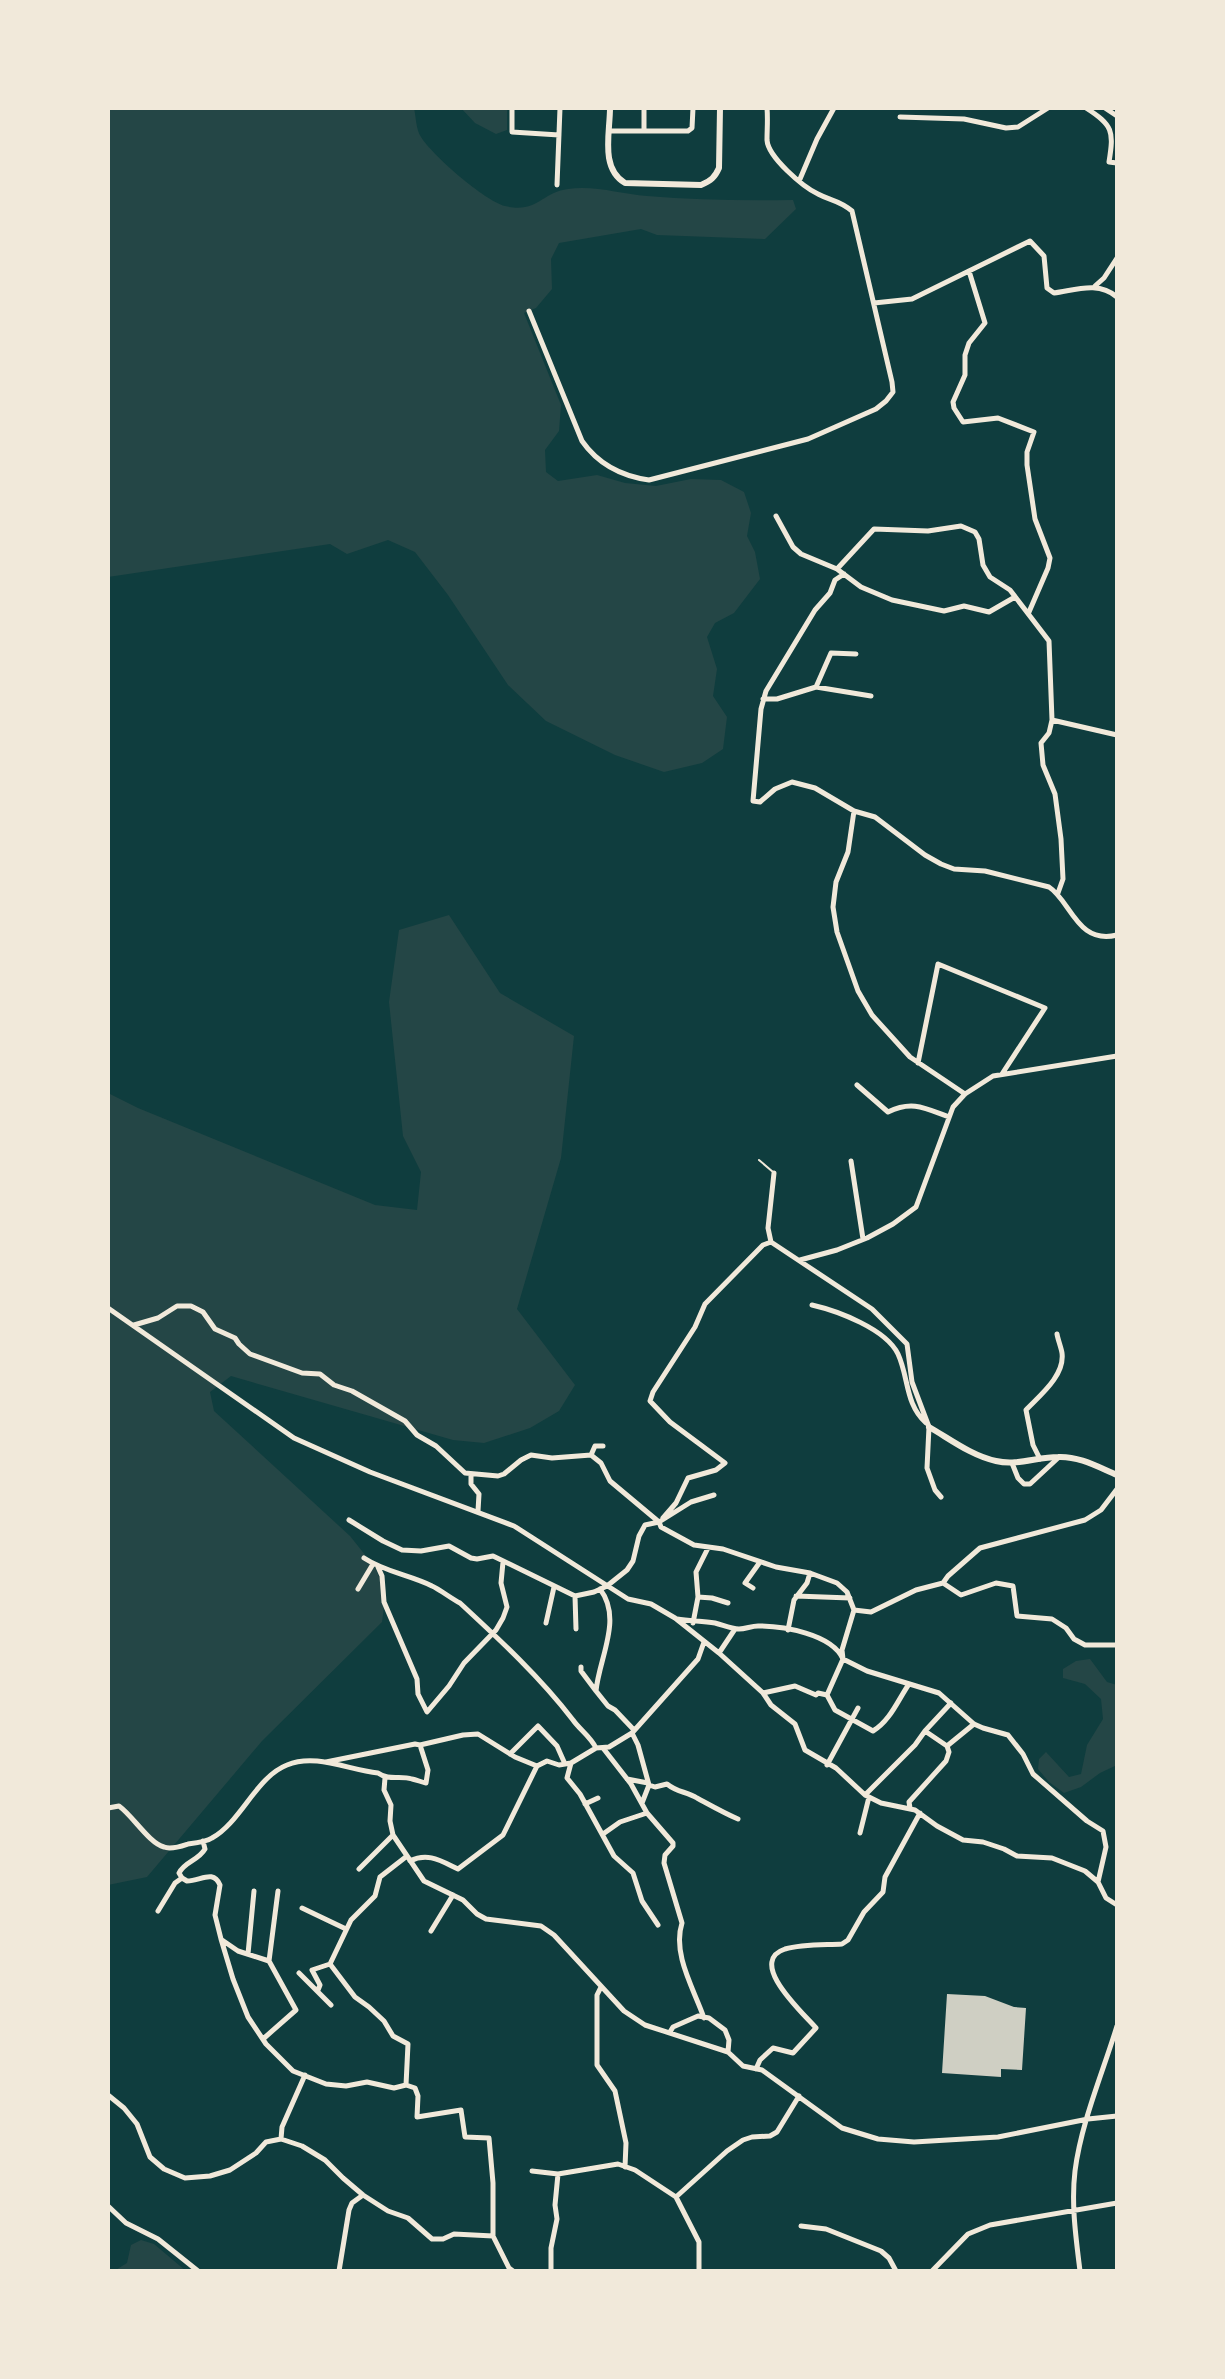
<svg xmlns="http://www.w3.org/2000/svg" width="1225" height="2379" font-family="'DejaVu Sans',sans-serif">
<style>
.green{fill:#244646}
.building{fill:#cfcfc3}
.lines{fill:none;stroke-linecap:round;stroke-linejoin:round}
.service{stroke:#f1e9da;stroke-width:2}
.minor{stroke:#f1e9da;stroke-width:5}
.tertiary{stroke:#f1e9da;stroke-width:6}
</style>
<rect width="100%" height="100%" fill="#0f3d3e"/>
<!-- green -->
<path class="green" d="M108 108H414C416 117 416 130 421 137 432 155 485 201 505 206 537 214 542 192 568 189 594 185 621 194 647 196 695 200 744 201 793 200L796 209 765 239 657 235 641 229 559 243 551 259 552 289 536 308 524 313 561 405 559 431 545 450 546 472 558 481 597 475 625 483 656 486 691 479 721 480 744 492 751 513 747 536 755 552 760 579 734 613 715 623 707 637 717 669 713 696 727 717 723 749 702 763 664 772 615 755 546 721 508 685 448 595 415 552 388 540 347 554 330 544 108 577Z
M461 108H507V130L496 134 475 123Z
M449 915 500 993 574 1036 561 1158 517 1309 575 1385 559 1411 530 1428 484 1443 453 1440 231 1376 210 1392 214 1411 350 1536 374 1566 386 1591 382 1622 262 1741 147 1877 108 1885V1093L138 1108 375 1205 417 1210 421 1172 403 1136 389 1002 399 930Z
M1090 1659 1107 1682 1117 1685V1765L1100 1773 1081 1787 1064 1793 1049 1782 1038 1769 1039 1759 1046 1752 1069 1777 1081 1774 1087 1745 1103 1719 1101 1699 1085 1684 1063 1678V1669L1076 1661Z
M141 2240 154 2244 186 2271H114L127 2263 131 2245Z"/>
<!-- building -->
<path class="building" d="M947 1994 985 1996 1014 2007 1026 2008 1022 2070 1001 2069V2077L942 2073Z"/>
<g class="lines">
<!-- service -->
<path class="service" d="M759 1160 773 1172"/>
<!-- minor -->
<path class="minor" d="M512 108V132L559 135
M1086 108C1113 125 1114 131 1109 162L1117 163
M1105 108 1117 116
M900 117 964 119 1006 128 1018 127 1048 108
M610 131H688L692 128 693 108
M644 131V108
M800 179 817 139 834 108
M557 185 560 108
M969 271 985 323 969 343 965 355V375L953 402 954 408 963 422 998 418 1034 432 1027 452V465L1035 519 1050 558 1048 568 1029 612
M1095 286 1104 278 1117 258
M874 303 912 299 1030 241 1044 256 1047 288 1054 293C1076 290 1098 281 1117 297
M529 311 582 441C598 464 621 476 649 480L808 439 876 409 886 401 893 392 892 382 852 211C839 200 831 201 818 194 803 187 768 157 767 140 767 129 768 119 767 108
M776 516 793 547 801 554 837 569 861 587 892 600 944 611 964 606 989 612 1015 597
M837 569 874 529 928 531 961 526 975 532 979 539 983 565 990 577 1010 590 1049 641 1052 720 1049 733 1041 743 1043 765 1055 794 1061 839 1063 879 1058 893
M844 574 835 580 830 593 815 610 766 691 761 709 753 801 760 802 775 789 792 782 815 788 854 811 875 817 925 855 941 864 954 869 985 871 1049 887C1071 901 1077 945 1117 935
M816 687 831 653 856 654
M763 699H777L816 687 871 696
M1052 720 1117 735
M854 811 848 852 836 882 833 907 837 932 858 991 872 1015 910 1057 965 1094
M918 1063 938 964 1045 1008 1002 1074
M857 1085 888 1112C912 1100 925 1108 949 1117
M851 1161 863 1239
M774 1173 768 1228 771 1242 872 1309 907 1344 912 1382 929 1427 927 1468 935 1490 941 1497
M800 1260 837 1250 867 1238 893 1224 916 1207 953 1107 965 1094 993 1076 1117 1056
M812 1305C838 1311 886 1329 898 1354 909 1378 905 1404 926 1423
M108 1308 294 1438 370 1472 514 1526 628 1599 651 1604 675 1618 719 1653 763 1693 771 1705 795 1724 805 1750 836 1768 865 1795 881 1803 915 1810 937 1826 963 1840 983 1842 1004 1849 1017 1856 1052 1858 1085 1871 1098 1882 1106 1898 1117 1905
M134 1325 158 1318 177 1306H191L203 1312 215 1329 235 1338 239 1344 250 1354 302 1373 320 1374 334 1385 352 1391 405 1421 417 1435 436 1446 465 1473 498 1476 504 1474 521 1460 531 1455 552 1458 591 1455 601 1463 610 1481 659 1522 661 1527 694 1545 723 1549 776 1567 810 1573 837 1583 847 1592 854 1610 842 1650 843 1659 867 1671 939 1693 974 1724 983 1728 1008 1735 1023 1754 1033 1774 1087 1821 1103 1831 1106 1847 1098 1882
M591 1455 595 1446H603
M1040 1459 1033 1445 1026 1410C1039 1396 1065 1376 1062 1353 1061 1347 1058 1340 1057 1334
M1012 1463 1018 1478 1024 1484H1030L1058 1458
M471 1474V1484L479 1494 478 1511
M663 1518 676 1503 688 1478 716 1470 725 1463 670 1422 650 1401 653 1392 695 1327 705 1304 763 1245 771 1242
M349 1520 383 1541 402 1550 421 1551 449 1546 471 1558 477 1559 493 1556 575 1596 594 1592 607 1586 627 1570 633 1561 639 1536 645 1525 659 1522 691 1502 714 1495
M364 1558C385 1572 410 1575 432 1586 439 1589 452 1599 460 1603 500 1640 540 1677 573 1720 580 1730 590 1736 596 1748
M378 1567 382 1576 384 1602 417 1679 418 1694 427 1712 449 1686 464 1663 496 1630 503 1618 507 1607 501 1583 503 1562
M943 1583 961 1595 996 1583 1013 1586 1017 1616 1052 1619 1066 1628 1074 1639 1085 1645H1117
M753 1588 745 1583 760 1562
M358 1589 373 1564
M600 1589C623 1619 599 1658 596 1691L608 1706 615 1710 634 1730
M575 1596 576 1629
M796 1596 850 1598
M698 1597 712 1598 728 1603
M854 1610 871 1612 916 1590 943 1583 948 1576 980 1548 1085 1520 1101 1510 1117 1489
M677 1619C690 1621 702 1621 715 1623 723 1625 731 1629 739 1629 746 1629 751 1626 758 1626 783 1626 832 1634 843 1659L827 1695 835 1710 873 1731C890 1721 898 1700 909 1684
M546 1623 554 1587
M693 1623 698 1597 696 1572 708 1548
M788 1630 794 1600 807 1583 810 1573
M719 1653 735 1629
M581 1667V1671L596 1691
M763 1693 795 1686 816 1695 818 1693 827 1695
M925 1731 947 1746 974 1724
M632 1733 638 1745 649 1785 655 1787 667 1784C678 1793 686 1791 697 1798 710 1805 724 1813 738 1819
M603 1748 631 1784 647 1813 673 1843V1846L665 1855 664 1863 682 1923C672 1954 694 1989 704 2018
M510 1754 538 1726 557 1746 565 1764
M326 1762 415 1744 420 1745 463 1735 478 1734 515 1757 537 1766
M571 1763 567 1778 580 1794 614 1856 633 1873 642 1901 658 1925
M827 1765 858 1708
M385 1778 384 1790 391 1805 390 1821 393 1835 424 1881 463 1900 477 1914 486 1919 541 1926 554 1935 624 2011 645 2025 728 2052 743 2066 762 2070 842 2128 878 2139 914 2142 998 2137 1088 2119 1117 2116
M627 1779 648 1783
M865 1795 915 1745 925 1731 951 1703
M642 1803 649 1785
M585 1804 598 1798
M108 1808 119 1806C133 1816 149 1843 164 1847 171 1850 182 1846 188 1844 196 1843 206 1842 212 1838 241 1822 256 1777 287 1765 316 1753 348 1770 378 1773 389 1781 400 1775 412 1779 417 1780 421 1782 426 1783L428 1770 420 1745
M910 1808 909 1802 946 1761 949 1752 947 1746
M860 1833 869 1797
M603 1834 620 1822 647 1813
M203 1841 205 1849C198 1861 185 1861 179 1873L182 1878 187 1881C201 1881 213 1869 220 1885L215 1915 221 1939 233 1979 248 2017 266 2044 293 2071 326 2084 346 2086 367 2082 394 2088 406 2085 415 2088 418 2096 417 2117 461 2110 465 2137 489 2138 493 2183V2236L509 2268 513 2271
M410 1861C428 1852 441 1861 458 1869L503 1835 537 1766 547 1761 559 1765 571 1763 596 1748 609 1747 632 1733 698 1659 704 1642
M359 1869 393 1835
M302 1908 346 1929
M158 1911 175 1883 182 1878
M431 1931 453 1895
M222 1940 238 1951 269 1961 296 2010 263 2039
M248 1954 254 1891
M269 1961 278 1891
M299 1973 331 2005
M601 1987 597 1995V2065L615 2091 626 2143 625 2167
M318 1990 320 1985 312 1970 330 1964
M670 2032 673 2027 698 2016 709 2018 725 2030 729 2040 728 2052
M756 2069 760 2060 773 2048 793 2053 816 2028C804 2014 746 1962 785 1949 802 1944 824 1945 842 1944L848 1940 864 1912 883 1892 885 1877 920 1813
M406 2085 408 2044 393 2036 384 2021 369 2007 355 1997 330 1964 351 1920 375 1896 380 1877 407 1856
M108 2095 124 2108 137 2124 150 2157 164 2169 185 2178 210 2176 230 2170 256 2153 266 2142 281 2139 302 2146 325 2160 343 2178 363 2195 388 2211 408 2218 432 2239H443L454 2234 493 2236
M281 2139 282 2127 305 2075
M532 2171 558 2174 618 2164 635 2170 676 2197 699 2242V2271
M676 2197 727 2151 743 2140 752 2137 770 2136 777 2132 799 2096
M108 2206 126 2223 158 2239 198 2271
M801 2226 826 2229 881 2251 889 2258 896 2271
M339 2271 349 2210 352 2203 363 2195
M551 2271V2248L557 2219 555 2205 558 2174
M932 2271 968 2234 990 2225 1117 2203
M1080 2271C1076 2238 1071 2204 1075 2171 1081 2123 1103 2072 1117 2026"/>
<!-- tertiary -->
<path class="tertiary" d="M610 108C610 133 600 168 625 183L701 185C711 181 715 177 719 168L720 108
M929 1427C950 1439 972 1456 996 1461 1017 1466 1037 1457 1058 1457 1079 1456 1098 1467 1117 1475"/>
</g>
<!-- border -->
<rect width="1225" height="2379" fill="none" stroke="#f1e9da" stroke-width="220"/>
</svg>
